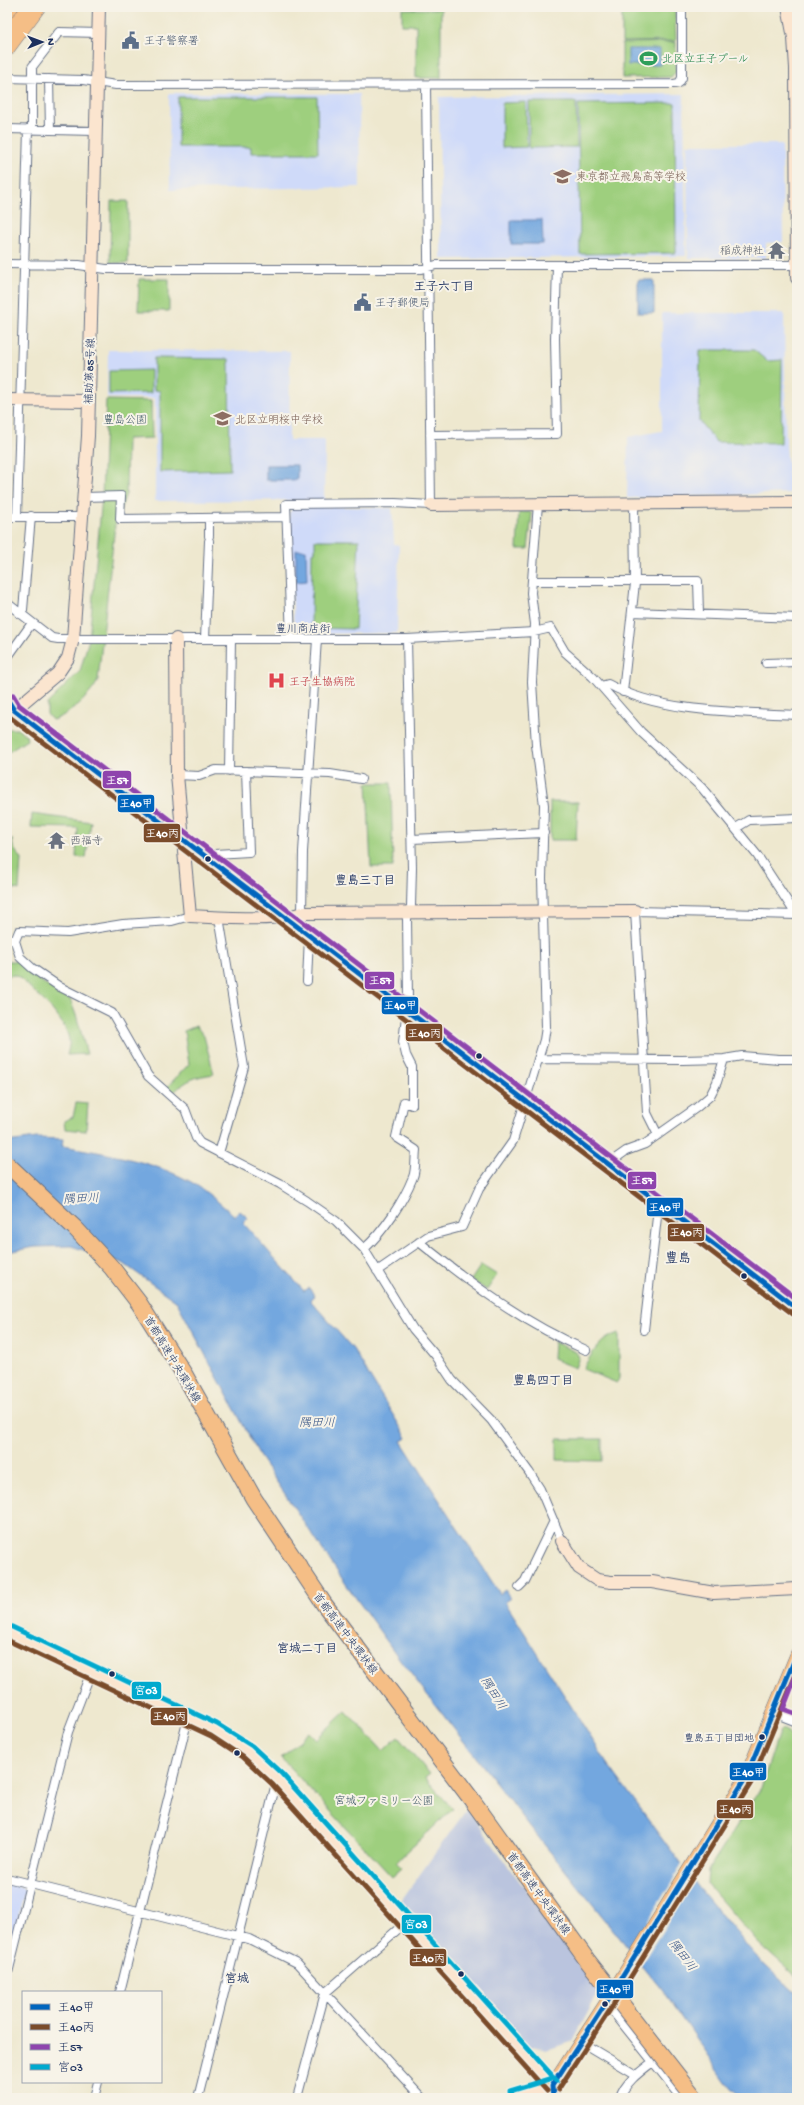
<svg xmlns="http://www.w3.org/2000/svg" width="804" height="2105" font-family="'Gochi Hand','Klee One',sans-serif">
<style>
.built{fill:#cfdaf9}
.industrial{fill:#bac4de}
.green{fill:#9ecf7e;stroke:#5c7f6e}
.water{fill:#73a7df;stroke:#476b9e}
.pier{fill:#eee8cf}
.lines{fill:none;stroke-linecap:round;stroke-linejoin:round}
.street-casing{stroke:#657086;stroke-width:10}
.secondary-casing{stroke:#657086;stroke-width:14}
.primary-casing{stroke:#657086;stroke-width:14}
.highway-casing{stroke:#657086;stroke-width:18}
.street{stroke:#fff;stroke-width:8}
.secondary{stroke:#fbe5cf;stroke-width:12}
.primary{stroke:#f5be86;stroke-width:13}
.highway{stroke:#f5be86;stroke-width:16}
.highway-bridge-casing{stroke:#657086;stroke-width:18;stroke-linecap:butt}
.highway-bridge{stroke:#f5be86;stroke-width:16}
.bus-1-casing{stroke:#f7f3e8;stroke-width:8}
.bus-2-casing{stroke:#f7f3e8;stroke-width:8}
.bus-3-casing{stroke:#f7f3e8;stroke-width:8}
.bus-4-casing{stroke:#f7f3e8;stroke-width:8}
.bus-1{stroke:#0065bd;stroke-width:5}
.bus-2{stroke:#7a4b2a;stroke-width:5}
.bus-3{stroke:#8e44ad;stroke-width:5}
.bus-4{stroke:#00a9ce;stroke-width:5}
.bus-dot{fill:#1b2f5e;stroke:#f7f3e8;stroke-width:1.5}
.labels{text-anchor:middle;stroke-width:4;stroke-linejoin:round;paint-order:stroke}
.bus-label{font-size:10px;fill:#1b2f5e;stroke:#f7f3e8;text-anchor:end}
.service-label{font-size:11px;fill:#4e5e75;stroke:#f7f3e8;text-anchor:start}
.leisure-label{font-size:11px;fill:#27864d;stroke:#f7f3e8;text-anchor:start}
.education-label{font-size:11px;fill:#785e54;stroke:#f7f3e8;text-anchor:start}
.worship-label{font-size:11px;fill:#5b616d;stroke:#f7f3e8;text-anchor:end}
.street-label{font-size:11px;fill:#1b2f5e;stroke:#f7f3e8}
.park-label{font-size:11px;fill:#3c5766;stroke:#f7f3e8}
.health-label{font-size:11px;fill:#be3a42;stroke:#f7f3e8;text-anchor:start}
.neighbourhood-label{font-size:12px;font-weight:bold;fill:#1b2f5e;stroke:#f7f3e8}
.water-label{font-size:12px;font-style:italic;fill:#355385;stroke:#f7f3e8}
.quarter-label{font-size:13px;font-weight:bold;fill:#1b2f5e;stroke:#f7f3e8}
.line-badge{stroke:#f7f3e8;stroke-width:1.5}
.badge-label{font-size:11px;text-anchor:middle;font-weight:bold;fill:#fff}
</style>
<rect width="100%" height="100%" fill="#f7f3e8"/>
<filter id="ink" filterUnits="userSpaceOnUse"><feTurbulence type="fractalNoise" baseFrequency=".025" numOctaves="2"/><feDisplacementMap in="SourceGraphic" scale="8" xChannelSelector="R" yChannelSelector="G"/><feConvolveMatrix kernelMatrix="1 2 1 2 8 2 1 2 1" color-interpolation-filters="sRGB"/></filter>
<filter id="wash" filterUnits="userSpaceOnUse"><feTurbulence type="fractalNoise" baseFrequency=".012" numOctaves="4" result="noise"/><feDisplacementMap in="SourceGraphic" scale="16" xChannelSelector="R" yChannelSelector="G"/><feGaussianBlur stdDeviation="0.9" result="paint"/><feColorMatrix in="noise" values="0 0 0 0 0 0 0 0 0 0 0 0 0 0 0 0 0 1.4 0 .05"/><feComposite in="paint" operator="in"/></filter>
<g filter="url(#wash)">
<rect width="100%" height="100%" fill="#eee8cf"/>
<!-- built -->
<path class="built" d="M169 93 359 94 360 187 170 190Z
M684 94 686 256 441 259 439 97Z
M687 144H782L783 242 766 243V258H688Z
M662 313H784L786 444 790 493 627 498 628 437 662 431Z
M108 350 290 351 289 440H325L324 500 155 501V398H107Z
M295 506 392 508 394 544 399 545 397 633 295 634 294 632 289 513Z
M7 1884 22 1887 25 1890 7 1961Z"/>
<!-- industrial -->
<path class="industrial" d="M467 1809 599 1991 573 2041 547 2050 533 2046 529 2050 400 1902Z"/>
<!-- green -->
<path class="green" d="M670 8 675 12 676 41 622 42V9Z
M402 9H441V78H416V25H402Z
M676 42V72L671 77 622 78V43Z
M178 97H317L318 153H251V147H178Z
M526 102 527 147 502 148V103Z
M529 102H576L577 147 529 148Z
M675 103 676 253 580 254 578 104Z
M111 201H128V263H110Z
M139 279H169V311H138Z
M700 350H754L767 361 782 360 781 443 716 442 699 421Z
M154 358 229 359 230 470 160 472V391L154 390Z
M151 370V393L109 394V371Z
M106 400 151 401 152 438 127 439 126 494 115 525 98 680C93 694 67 717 52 720L47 714V704L80 671 89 639 102 497Z
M519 512H530L532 514 528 549H517Z
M315 540H359L355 629 311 628 312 553 315 552Z
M9 729H17L26 735 27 740 7 753V731Z
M367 783H391L393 867H371Z
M550 802H578L576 840H550Z
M32 814 91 822 86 858 76 857 78 828 31 827Z
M7 839H12L13 847 21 859 19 890 7 887Z
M7 961H17L40 981 70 999 77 1018 87 1054 67 1055C68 1051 70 1044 69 1040 66 1018 34 992 19 977L15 975 7 976Z
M196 1026 204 1036 214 1074C194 1077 188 1079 173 1093L167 1087 189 1064 184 1031Z
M76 1103 88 1104 86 1131 65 1129 64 1121 73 1117Z
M481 1265 497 1275 487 1290 471 1280Z
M619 1333V1378L617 1383 583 1369C592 1353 600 1338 619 1333Z
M554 1342 576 1352 579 1357 575 1368 553 1359Z
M557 1439H602V1461L557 1460Z
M346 1711 383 1751 398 1737 430 1774 425 1778 453 1809 396 1862 402 1868 392 1877 281 1758 309 1732 316 1739Z
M782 1729 788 1732 797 1746V1978L758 1943 707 1884 708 1870 761 1788 779 1732Z"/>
<!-- water -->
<path class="water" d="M628 49H660V65H628Z
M511 220H542L543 244H511Z
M638 280H654V313H638Z
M266 465H297V480H266Z
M296 550H306L307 581 296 582Z
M37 1138 63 1139 62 1146C105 1153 153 1161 191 1182 207 1191 221 1205 235 1216L240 1211 248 1218 243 1223 304 1291 309 1288 315 1296 310 1300 353 1349 407 1438 401 1441 500 1594 505 1590 510 1598 505 1602 609 1766 699 1888 755 1955 797 1994V2098H741L731 2089 662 1990 543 1843 401 1661 343 1580 262 1460 177 1302 123 1263 71 1246 35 1247 7 1252V1142Z"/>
<!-- pier -->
<path class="pier" d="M683 1863 695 1880 640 1966 629 1952Z"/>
</g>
<g filter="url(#ink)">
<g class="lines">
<defs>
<path id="street" d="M7 78 83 80 116 85 674 84 679 83 682 78V7
M49 79 50 130
M7 129 95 131
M32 129V67L59 32 99 33
M7 264 79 265 106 269H421L436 265H797
M430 435 557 434 555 339 557 265
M84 497 121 496 120 519 283 517 286 515
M7 517H82
M17 517 28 129
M209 519V536
M532 581H698L699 613
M7 603 52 638 58 639H407L534 632 551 628 565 652 593 677 641 732 702 788 757 855 797 916
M632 612 797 618
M20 614 23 610 31 516
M205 639 209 541
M291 639 286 504 395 503 431 505 426 86
M7 658 32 623
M766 663 797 662
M601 686 608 684C659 713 739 712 797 715
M623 692 635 583 634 503
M229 771 231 640
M177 775 199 776 216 770 330 774 361 779
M736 828 749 820 797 818
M412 839 544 833
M209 858 215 854 249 852 246 771
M302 913 303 852 317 639
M7 939 15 941 20 957 32 968 60 987 112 1013 148 1076 185 1109 196 1138 200 1143 280 1184 307 1201 336 1221 364 1249 413 1329 436 1356 452 1380 491 1420 529 1472 540 1489 562 1541
M15 941 19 931 68 933 123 924 172 921 190 916
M307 981 309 936
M538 1059 682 1060 724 1059 742 1056 779 1059H797
M658 1135 647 1113 635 911 797 915
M219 1153 244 1067 219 917
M609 1163 626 1151 645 1144 696 1108 710 1096 717 1082 724 1059
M419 1242C471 1284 524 1323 586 1350
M364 1249C384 1231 403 1202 413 1177 416 1170 415 1158 416 1150L396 1137 404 1102 412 1105V1067L406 1055 403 1042 408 999 407 918 411 906 412 868 407 639
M377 1271 428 1236 462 1227 479 1189 513 1141 544 1040 546 1027 542 878 544 805 536 745 532 682 535 624 531 593 538 504
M644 1330 657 1217 662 1204
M519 1587 525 1581 554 1521
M774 1713 797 1722
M7 1878 249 1939 297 1963 422 2098
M7 1977 68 1732 91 1672
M120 1992 188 1718
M606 2003 682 2098
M581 2042 636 2075
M7 2097 11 2098
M94 2098 98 2082
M198 2098 277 1779
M297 2098 325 1993 405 1923
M620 2098C625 2082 641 2071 654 2061"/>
<path id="secondary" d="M788 7 794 38 796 68 797 278
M7 400 88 401
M431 505 797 502
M176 639 177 775 190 916C216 917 280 922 302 913L635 911
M7 716 58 673 68 658 73 639 88 436 99 7
M562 1541 579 1568 597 1580 611 1582H652L714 1593 797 1589
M7 1632 214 1730 237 1744 264 1766 552 2086 512 2098"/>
<path id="primary" d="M7 12 12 7
M7 50 39 7
M7 707 14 710C274 910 537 1107 797 1308
M553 2098 552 2086 606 2003 745 1779 797 1654"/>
<path id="highway" d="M7 34 32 7"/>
</defs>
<!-- street casing -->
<use href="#street" class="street-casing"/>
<!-- secondary casing -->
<use href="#secondary" class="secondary-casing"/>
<!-- primary casing -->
<use href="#primary" class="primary-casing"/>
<!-- highway casing -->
<use href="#highway" class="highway-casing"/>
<!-- street -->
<use href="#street" class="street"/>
<!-- secondary -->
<use href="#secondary" class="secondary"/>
<!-- primary -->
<use href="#primary" class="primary"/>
<!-- highway -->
<use href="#highway" class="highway"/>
<defs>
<path id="highway-bridge" d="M7 1164 75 1228 112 1268 139 1303 184 1374 254 1499 324 1604 472 1800 587 1960 695 2098"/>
</defs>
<!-- highway-bridge casing -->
<use href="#highway-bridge" class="highway-bridge-casing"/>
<!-- highway-bridge -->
<use href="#highway-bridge" class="highway-bridge"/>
<defs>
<path id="bus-1" d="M7 699 14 710 36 727 797 1308
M553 2098 552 2086 606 2003 745 1779 797 1654"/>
<path id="bus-2" d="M7 715 793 1314
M7 1640 211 1736 243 1757 272 1784 547 2091
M558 2090 612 2007 751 1783 797 1672"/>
<path id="bus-3" d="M13 695 19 705 40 721 797 1299
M797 1673 783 1709 797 1714"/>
<path id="bus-4" d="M10 1626 217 1724 252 1746 282 1774 557 2081
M510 2091 550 2079"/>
</defs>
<!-- bus-1 casing -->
<use href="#bus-1" class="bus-1-casing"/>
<!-- bus-2 casing -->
<use href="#bus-2" class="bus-2-casing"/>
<!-- bus-3 casing -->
<use href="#bus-3" class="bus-3-casing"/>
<!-- bus-4 casing -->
<use href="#bus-4" class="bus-4-casing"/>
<!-- bus-1 -->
<use href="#bus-1" class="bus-1"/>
<!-- bus-2 -->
<use href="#bus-2" class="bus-2"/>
<!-- bus-3 -->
<use href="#bus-3" class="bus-3"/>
<!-- bus-4 -->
<use href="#bus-4" class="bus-4"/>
</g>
</g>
<!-- icons -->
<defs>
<symbol id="civic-bare" viewBox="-9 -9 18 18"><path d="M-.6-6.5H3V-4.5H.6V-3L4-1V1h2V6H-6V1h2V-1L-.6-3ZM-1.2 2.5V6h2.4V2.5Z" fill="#5c6f8a" stroke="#f7f3e8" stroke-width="2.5" paint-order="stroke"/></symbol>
<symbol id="stadium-bare" viewBox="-9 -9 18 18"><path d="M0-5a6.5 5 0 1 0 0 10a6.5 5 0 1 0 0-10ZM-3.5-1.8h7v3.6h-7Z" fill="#2e9e5b" stroke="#f7f3e8" stroke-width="2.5" paint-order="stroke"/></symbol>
<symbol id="school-bare" viewBox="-9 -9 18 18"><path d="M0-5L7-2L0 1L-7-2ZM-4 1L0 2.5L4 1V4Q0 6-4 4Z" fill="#8d6e63" stroke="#f7f3e8" stroke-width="2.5" paint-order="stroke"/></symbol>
<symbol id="temple-bare" viewBox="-9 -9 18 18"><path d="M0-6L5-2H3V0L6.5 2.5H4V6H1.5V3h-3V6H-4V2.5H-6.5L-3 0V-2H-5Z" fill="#6b7280" stroke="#f7f3e8" stroke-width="2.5" paint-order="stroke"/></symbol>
<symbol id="hospital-bare" viewBox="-9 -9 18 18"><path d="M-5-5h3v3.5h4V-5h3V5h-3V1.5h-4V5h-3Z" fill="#e0444e" stroke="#f7f3e8" stroke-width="2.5" paint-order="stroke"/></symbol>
</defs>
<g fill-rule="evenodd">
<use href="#civic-bare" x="118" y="28" width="25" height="25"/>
<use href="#stadium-bare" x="636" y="46" width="25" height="25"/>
<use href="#school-bare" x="550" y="164" width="25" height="25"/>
<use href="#temple-bare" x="764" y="238" width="25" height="25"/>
<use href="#civic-bare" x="350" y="290" width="25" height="25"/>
<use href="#school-bare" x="210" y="406" width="25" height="25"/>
<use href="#hospital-bare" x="264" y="668" width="25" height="25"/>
<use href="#temple-bare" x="44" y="828" width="25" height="25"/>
</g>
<!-- markers -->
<g class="bus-dot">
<circle cx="208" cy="859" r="3.5"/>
<circle cx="479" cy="1056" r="3.5"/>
<circle cx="744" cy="1276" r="3.5"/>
<circle cx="112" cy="1674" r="3.5"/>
<circle cx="762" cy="1737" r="3.5"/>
<circle cx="237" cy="1753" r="3.5"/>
<circle cx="461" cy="1974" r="3.5"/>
<circle cx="605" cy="2004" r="3.5"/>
</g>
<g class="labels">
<!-- bus labels -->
<g class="bus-label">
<text x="754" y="1741">豊島五丁目団地</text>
</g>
<!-- service labels -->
<g class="service-label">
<text x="144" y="44">王子警察署</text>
<text x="375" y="306">王子郵便局</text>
</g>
<!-- leisure labels -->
<g class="leisure-label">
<text x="662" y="62">北区立王子プール</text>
</g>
<!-- education labels -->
<g class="education-label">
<text x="576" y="180">東京都立飛鳥高等学校</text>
<text x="235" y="423">北区立明桜中学校</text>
</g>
<!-- worship labels -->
<g class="worship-label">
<text x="764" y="254">稲成神社</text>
<text x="70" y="844" text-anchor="start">西福寺</text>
</g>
<!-- street labels -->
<g class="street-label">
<text transform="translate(89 371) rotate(-88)" y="4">補助第85号線</text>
<text x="303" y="632">豊川商店街</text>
<text transform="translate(173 1359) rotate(59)" y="4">首都高速中央環状線</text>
<text transform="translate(346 1633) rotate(53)" y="4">首都高速中央環状線</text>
<text transform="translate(539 1893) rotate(54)" y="4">首都高速中央環状線</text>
</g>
<!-- park labels -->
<g class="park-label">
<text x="125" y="423">豊島公園</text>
<text x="384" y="1804">宮城ファミリー公園</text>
</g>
<!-- health labels -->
<g class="health-label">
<text x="289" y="685">王子生協病院</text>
</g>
<!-- neighbourhood labels -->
<g class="neighbourhood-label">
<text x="444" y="290">王子六丁目</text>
<text x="365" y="884">豊島三丁目</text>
<text x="543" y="1384">豊島四丁目</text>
<text x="307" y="1652">宮城二丁目</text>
<text x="237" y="1982">宮城</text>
</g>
<!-- water labels -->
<g class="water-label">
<text transform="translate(81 1198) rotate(-3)" y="4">隅田川</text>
<text x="317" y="1426">隅田川</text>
<text transform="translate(494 1693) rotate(58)" y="4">隅田川</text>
<text transform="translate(683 1955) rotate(53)" y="4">隅田川</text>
</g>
<!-- quarter labels -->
<g class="quarter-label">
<text x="678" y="1262">豊島</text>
</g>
</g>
<g class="line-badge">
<rect x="102" y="770" width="30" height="19" rx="4" fill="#8e44ad"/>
<rect x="117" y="794" width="38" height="19" rx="4" fill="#0065bd"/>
<rect x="143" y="823" width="38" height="20" rx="4" fill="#7a4b2a"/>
<rect x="364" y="971" width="31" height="19" rx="4" fill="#8e44ad"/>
<rect x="381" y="996" width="38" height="19" rx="4" fill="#0065bd"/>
<rect x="405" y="1023" width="38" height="19" rx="4" fill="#7a4b2a"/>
<rect x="627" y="1171" width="30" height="19" rx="4" fill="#8e44ad"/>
<rect x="646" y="1197" width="38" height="20" rx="4" fill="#0065bd"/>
<rect x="667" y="1223" width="38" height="19" rx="4" fill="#7a4b2a"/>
<rect x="131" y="1681" width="31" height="19" rx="4" fill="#00a9ce"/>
<rect x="150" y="1707" width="38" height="19" rx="4" fill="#7a4b2a"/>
<rect x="729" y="1762" width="38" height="19" rx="4" fill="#0065bd"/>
<rect x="716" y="1799" width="38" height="20" rx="4" fill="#7a4b2a"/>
<rect x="401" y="1914" width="31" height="20" rx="4" fill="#00a9ce"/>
<rect x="409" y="1948" width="38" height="19" rx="4" fill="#7a4b2a"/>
<rect x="596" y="1979" width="38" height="20" rx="4" fill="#0065bd"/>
</g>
<g class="badge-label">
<text x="117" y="784">王57</text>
<text x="136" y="807">王40甲</text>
<text x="162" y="837">王40丙</text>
<text x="380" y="984">王57</text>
<text x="400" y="1009">王40甲</text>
<text x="424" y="1037">王40丙</text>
<text x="642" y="1184">王57</text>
<text x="665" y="1211">王40甲</text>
<text x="686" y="1236">王40丙</text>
<text x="146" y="1694">宮03</text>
<text x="169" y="1720">王40丙</text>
<text x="748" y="1776">王40甲</text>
<text x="735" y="1813">王40丙</text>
<text x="416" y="1928">宮03</text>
<text x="428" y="1962">王40丙</text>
<text x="615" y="1993">王40甲</text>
</g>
<!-- margin -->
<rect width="804" height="2105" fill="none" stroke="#f7f3e8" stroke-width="24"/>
<!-- legend -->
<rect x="22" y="1991" width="140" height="92" fill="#f7f3e8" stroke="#9fa5b1"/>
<rect x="30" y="2004" width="20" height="6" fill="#0065bd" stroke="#9fa5b1"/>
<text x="58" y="2011" font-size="12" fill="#1b2f5e">王40甲</text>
<rect x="30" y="2024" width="20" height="6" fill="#7a4b2a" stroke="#9fa5b1"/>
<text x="58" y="2031" font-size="12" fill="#1b2f5e">王40丙</text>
<rect x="30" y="2044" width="20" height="6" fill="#8e44ad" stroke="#9fa5b1"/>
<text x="58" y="2051" font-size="12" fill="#1b2f5e">王57</text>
<rect x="30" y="2064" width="20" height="6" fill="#00a9ce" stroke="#9fa5b1"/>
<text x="58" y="2071" font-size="12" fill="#1b2f5e">宮03</text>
<!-- north arrow -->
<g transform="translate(42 42) rotate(89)" stroke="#f7f3e8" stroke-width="3" paint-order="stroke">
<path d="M0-3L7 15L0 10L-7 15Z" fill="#1b2f5e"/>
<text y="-6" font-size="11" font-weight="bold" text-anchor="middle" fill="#1b2f5e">N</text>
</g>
</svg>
